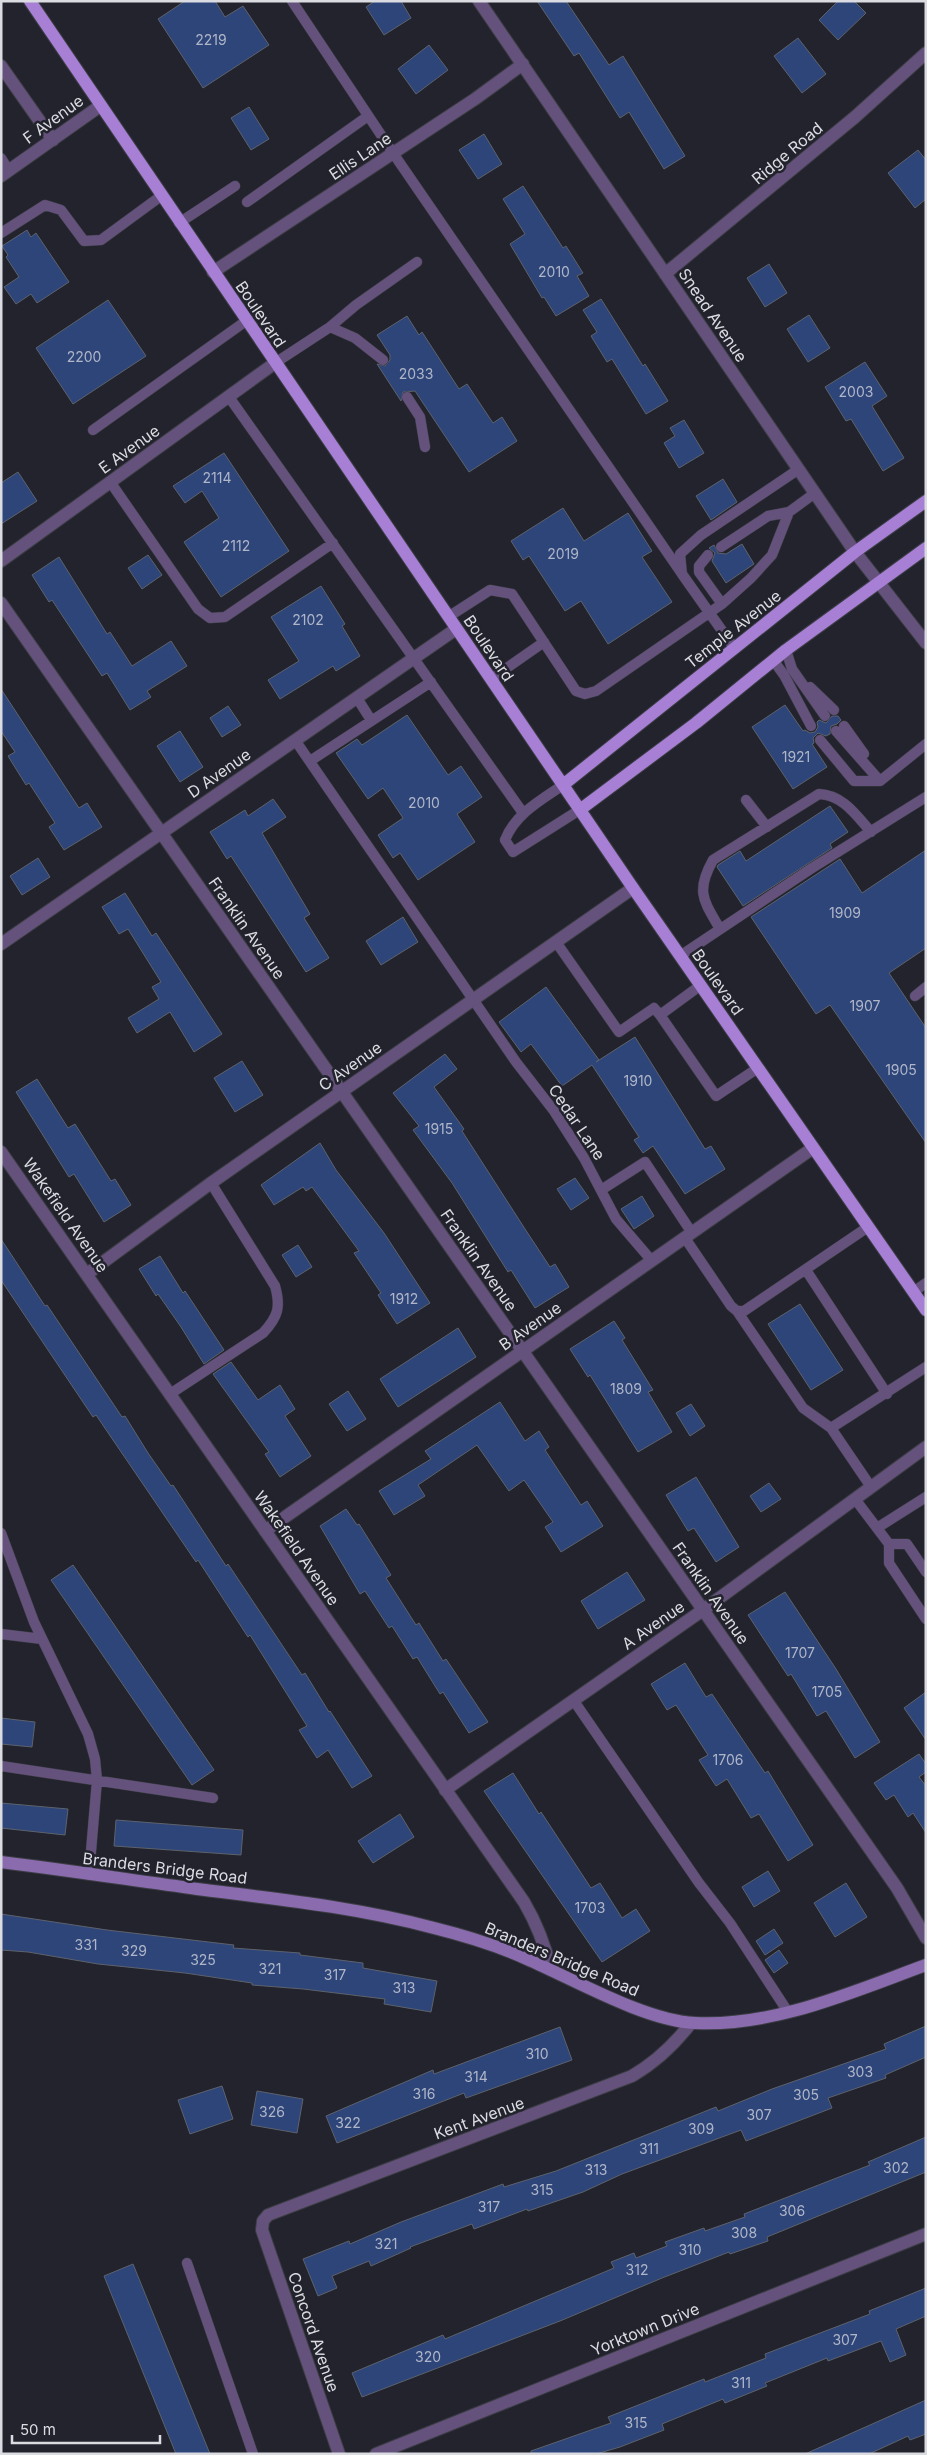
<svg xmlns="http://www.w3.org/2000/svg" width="927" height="2455" font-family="Inter,sans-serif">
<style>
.building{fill:#2e457a;stroke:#5d626c}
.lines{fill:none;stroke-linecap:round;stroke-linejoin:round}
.lane-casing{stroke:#3c3d45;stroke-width:11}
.street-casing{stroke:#3c3d45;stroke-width:14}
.secondary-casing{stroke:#3c3d45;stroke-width:14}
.primary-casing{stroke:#3c3d45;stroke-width:14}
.lane{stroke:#65527c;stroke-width:10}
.street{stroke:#65527c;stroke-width:12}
.secondary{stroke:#8a6bae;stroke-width:12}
.primary{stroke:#a77fd5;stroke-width:12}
.labels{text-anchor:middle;stroke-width:5;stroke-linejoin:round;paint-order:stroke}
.number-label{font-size:14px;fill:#b0b6c8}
.street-label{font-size:16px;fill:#dbdce2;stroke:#22232c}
</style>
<rect width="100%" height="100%" fill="#22232c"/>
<!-- building -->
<path class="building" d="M185 1H215L225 17 243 6 269 45 203 88 158 19Z
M375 1H401L411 18 384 35 366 7Z
M537 1H566L609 65 623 56 685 156 664 169 629 112 620 118 579 53 574 56Z
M838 1H854L866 13 838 40 819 20Z
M798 38 826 74 802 93 774 56Z
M429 45 448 70 416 94 398 69Z
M249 107 269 139 251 150 231 118Z
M484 134 502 164 478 179 459 150Z
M918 150 926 160V199L915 208 888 173Z
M523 186 563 248 566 246 583 273 577 276 589 296 556 316 544 297 542 298 510 244 525 234 503 199Z
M27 230 31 237 36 233 69 282 37 303 31 294 16 304 4 287 19 277 6 257 8 255 2 246Z
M769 264 787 293 765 307 747 278Z
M601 299 643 366 645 364 668 401 646 414 612 359 607 362 591 336 597 332 583 310Z
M108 300 146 356 73 404 36 348Z
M809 315 830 348 808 362 787 329Z
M407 316 419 335 422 332 459 389 467 384 493 423 502 417 517 441 469 472 415 391 403 392 401 401 377 364 385 366 390 360V355L377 335Z
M865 362 887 396 872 406 904 458 883 471 851 419 846 421 825 387Z
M684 420 704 453 679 468 664 443 675 436 670 428Z
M224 453 289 551 221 597 184 542 219 518 202 491 185 503 173 486Z
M18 472 37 501 1 524V483Z
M723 479 737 502 711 520 696 496Z
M563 508 584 541 628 513 652 551 642 557 672 602 608 644 581 601 565 611 529 556 523 560 511 541Z
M742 544 754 564 726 583 712 561 715 553 709 548 714 545 718 553 726 554Z
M148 555 162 575 142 589 128 568Z
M59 557 107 634 110 632 132 666 171 641 187 666 147 691 151 697 130 710 107 673 102 676 52 600 49 602 32 575Z
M321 586 345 624 342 626 360 656 336 671 333 666 280 699 268 680 299 661 271 617Z
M1 689 79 808 87 803 102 827 64 850 49 827 55 823 29 783 26 785 8 756 15 752 1 731Z
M785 705 803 731 805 730 810 733 815 732 818 727 817 722 819 720 826 723 832 716H838L841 720 837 724 831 726 830 734 826 736 818 733 813 738 814 743 812 744 827 767 793 789 752 727Z
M228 706 241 725 222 737 210 718Z
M407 715 448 775 461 766 482 797 457 814 475 842 418 880 400 853 393 858 378 835 403 818 383 788 368 799 336 753 357 739 362 745Z
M180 731 203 767 180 782 157 746Z
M273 799 286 817 262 833 310 914 304 918 329 958 306 972 231 856 227 859 210 832 245 810 248 816Z
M830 806 848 832 830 844 832 848 743 906 717 867 718 865 740 851 746 861Z
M926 850V948L889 973 926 1028V1143L830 1005 816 1014 751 917 840 859 862 893Z
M38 858 50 877 22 895 10 876Z
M125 893 152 936 156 933 222 1034 194 1052 170 1012 137 1033 128 1018 159 999 152 987 161 982 128 929 119 934 102 907Z
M403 917 418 942 381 965 366 941Z
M546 987 599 1060 596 1062 635 1037 705 1149 711 1146 725 1169 685 1194 653 1146 643 1153 634 1140 639 1137 592 1065 562 1086 531 1044 521 1052 499 1022Z
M445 1054 457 1069 434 1087 464 1129 462 1131 525 1229 550 1267 555 1264 569 1287 535 1308 511 1270 508 1272 452 1183 413 1130 419 1126 393 1093Z
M242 1061 263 1095 235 1112 214 1078Z
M37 1079 68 1128 75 1124 111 1181 115 1179 131 1205 104 1222 74 1174 69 1177 16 1092Z
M320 1143 336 1170 384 1233 430 1303 397 1324 378 1295 381 1293 354 1253 359 1251 312 1187 306 1191 303 1187 274 1205 261 1185Z
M575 1178 589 1198 571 1210 557 1189Z
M642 1196 654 1216 634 1229 621 1209Z
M1 1239 45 1306 47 1305 122 1417 125 1416 148 1453 171 1486 173 1485 226 1566 228 1564 302 1675 305 1673 329 1712 330 1711 372 1776 352 1788 328 1750 317 1758 299 1730 307 1726 250 1635 248 1637 198 1560 196 1562 96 1415 93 1417 1 1280Z
M298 1245 312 1267 296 1277 282 1255Z
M160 1256 183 1293 185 1291 224 1350 204 1364 181 1327 158 1294 156 1296 139 1269Z
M800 1304 843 1370 811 1390 768 1324Z
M614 1321 625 1338 622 1340 653 1390 648 1392 672 1432 638 1452 590 1375 588 1377 570 1349Z
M458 1328 476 1357 398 1407 380 1379Z
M231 1362 258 1400 280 1385 295 1409 285 1416 311 1456 280 1477 265 1454 269 1452 213 1374Z
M348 1391 366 1419 347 1431 329 1404Z
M500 1402 525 1441 539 1431 549 1447 545 1450 581 1505 587 1501 603 1526 561 1552 545 1527 553 1522 524 1480 509 1491 477 1445 418 1485 425 1496 394 1515 379 1491 431 1459 425 1451Z
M691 1404 705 1426 690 1436 676 1413Z
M696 1477 739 1547 716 1562 694 1528 688 1531 666 1495Z
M769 1483 781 1499 761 1512 750 1496Z
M346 1509 357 1525 359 1524 391 1575 386 1578 416 1625 419 1623 443 1661 446 1659 488 1722 469 1733 443 1692 440 1694 417 1657 413 1659 392 1626 389 1628 365 1591 360 1594 320 1526Z
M73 1565 214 1770 192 1785 51 1580Z
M627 1572 645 1600 598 1629 581 1601Z
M785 1592 836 1669 880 1742 855 1758 826 1711 817 1716 791 1674 788 1676 748 1615Z
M685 1663 706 1697 712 1694 765 1773 768 1771 813 1845 788 1861 759 1814 751 1818 727 1779 716 1786 699 1760 708 1755 676 1705 667 1710 651 1684Z
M926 1692V1740L904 1708Z
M1 1718 35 1722 32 1747 1 1744Z
M919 1754 926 1764V1772L919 1777 926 1786V1833L913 1813 908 1817 894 1795 886 1800 874 1783Z
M513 1773 539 1814 541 1812 591 1888 600 1883 622 1918 636 1909 650 1931 602 1962 484 1791Z
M1 1803 68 1809 65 1835 1 1828Z
M400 1814 414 1837 373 1863 358 1841Z
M116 1820 243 1830 241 1855 114 1846Z
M768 1871 780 1891 754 1907 742 1887Z
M846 1883 867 1917 835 1937 814 1903Z
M1 1914 107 1930 234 1945 233 1948 300 1953V1955L363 1963V1968L437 1981 431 2012 384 2004 385 1999 303 1989 252 1985V1983L185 1973 98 1964 28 1952 1 1950Z
M774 1929 783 1943 765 1955 756 1941Z
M779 1950 788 1963 774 1973 765 1960Z
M926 2026V2057L885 2075 886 2078 828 2098 832 2108 746 2141 741 2130 622 2174 583 2192 528 2211 527 2209 474 2229 472 2224 410 2247 411 2248 371 2266 369 2261 332 2276 337 2288 318 2296 303 2259 349 2241 350 2244 401 2222 503 2184 504 2187 556 2171 716 2107 718 2111 772 2089 886 2049 884 2044Z
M560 2027 572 2060 466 2098 464 2093 337 2143 326 2116 433 2070 434 2074Z
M222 2086 233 2119 190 2134 178 2100Z
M257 2091 303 2099 297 2133 251 2125Z
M926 2137V2172L767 2237 768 2241 730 2254 729 2252 662 2278 560 2321 362 2397 352 2373 443 2335 445 2339 614 2268 611 2262 634 2253 636 2258 667 2246 665 2242 704 2228 705 2231 745 2217 744 2214 870 2165 868 2162Z
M133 2264 210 2454H176L104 2276Z
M926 2288V2316L896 2329 906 2355 890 2362 881 2341 828 2361 827 2358 765 2383 767 2386 725 2403 723 2399 662 2424 664 2430 620 2447 596 2454H531V2451L611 2423 608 2417 704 2379 705 2382 766 2358 765 2354 870 2314 869 2311Z
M926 2400V2434L910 2440 908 2436 869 2454H805Z"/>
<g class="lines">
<defs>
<path id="lane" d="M292 1 393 153 682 574
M1 158 9 171
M247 202 368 116
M179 223 235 186
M1 233 45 205 61 210 84 241 101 240 161 196
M330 327 355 338 383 360
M275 363 330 327 356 305 417 262
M229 397 523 813
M407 397 420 417 425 447
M93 430 246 321
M111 483 198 609 210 618 225 617 333 543
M721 547 768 516 789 512
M708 555 699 566V572L722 604
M448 617 490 590 512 594 576 691 585 694 596 691 722 604 751 578 772 555 789 512 815 493
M735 649 682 574 680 554 701 535 799 469
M786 650 792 669 825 716
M773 660 784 675 811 726
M491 679 544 642
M810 687 834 710
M357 698 371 720
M844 726 864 754
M836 731 880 781
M295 740 516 1062 554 1111 584 1158 616 1219 652 1261
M820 740 854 781H880L926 744
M310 761 431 682
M563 785C541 800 515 814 505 840L513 852 581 809
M746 800 767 827
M720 929C704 901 695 892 713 860L819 794C843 795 856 815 871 832
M556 942 619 1032 654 1008 660 1015
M680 956 812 868 926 797
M701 985 660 1015 716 1096 758 1068
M915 996 926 987
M601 1190 645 1162 692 1233
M685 1238 731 1306 737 1311H744L868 1227
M806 1270 887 1394
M913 1292 926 1283
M737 1311 803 1408 831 1428 871 1487
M170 1394 263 1333C278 1317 281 1307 275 1286L211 1183
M831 1428 926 1367
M855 1499 889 1544V1563L926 1619
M877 1528 926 1497
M1 1533 34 1622 88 1734 95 1759 97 1780 89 1875
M889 1544H907L926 1572
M1 1634 42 1639
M574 1701 699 1883 730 1923 788 2012
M1 1766 213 1798
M187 2263 253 2454"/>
<path id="street" d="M479 1 855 552 926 643
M1 66 53 140
M1 176 100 106
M213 272 475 99 523 64
M665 274 855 117 926 53
M1 561 275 363
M1 603 897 1888 926 1938
M1 944 456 629
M1 1152 524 1902C537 1924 545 1945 551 1970
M87 1274 211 1183 633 888
M265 1531 813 1148
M445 1790 703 1610 926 1447
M339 2454 262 2230 263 2221 268 2215 632 2076C656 2062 674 2045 691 2023
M376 2454 926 2234"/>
<path id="secondary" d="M1 1862C66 1870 131 1880 197 1889 276 1899 356 1907 434 1928 466 1936 499 1946 529 1960 575 1980 646 2021 695 2023 774 2027 852 1992 926 1965"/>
<path id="primary" d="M30 1 633 888 926 1310
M563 785 855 552 926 501
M581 809 696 723 786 650 926 548"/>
</defs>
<!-- lane casing -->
<use href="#lane" class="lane-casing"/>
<!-- street casing -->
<use href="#street" class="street-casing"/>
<!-- secondary casing -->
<use href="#secondary" class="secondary-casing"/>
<!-- primary casing -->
<use href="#primary" class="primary-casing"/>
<!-- lane -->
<use href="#lane" class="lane"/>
<!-- street -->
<use href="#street" class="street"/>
<!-- secondary -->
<use href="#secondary" class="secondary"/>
<!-- primary -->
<use href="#primary" class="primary"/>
</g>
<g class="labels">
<!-- number labels -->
<g class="number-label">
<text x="211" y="45">2219</text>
<text x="554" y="277">2010</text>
<text x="84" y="362">2200</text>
<text x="416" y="379">2033</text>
<text x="856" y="397">2003</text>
<text x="217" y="483">2114</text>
<text x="236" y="551">2112</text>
<text x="563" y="559">2019</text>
<text x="308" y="625">2102</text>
<text x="796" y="762">1921</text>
<text x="424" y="808">2010</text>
<text x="845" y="918">1909</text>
<text x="865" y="1011">1907</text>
<text x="901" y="1075">1905</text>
<text x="638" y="1086">1910</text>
<text x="439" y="1134">1915</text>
<text x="404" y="1304">1912</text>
<text x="626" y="1394">1809</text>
<text x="800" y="1658">1707</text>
<text x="827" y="1697">1705</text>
<text x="728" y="1765">1706</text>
<text x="590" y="1913">1703</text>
<text x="86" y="1950">331</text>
<text x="134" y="1956">329</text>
<text x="203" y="1965">325</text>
<text x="270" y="1974">321</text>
<text x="335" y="1980">317</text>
<text x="404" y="1993">313</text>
<text x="537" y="2059">310</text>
<text x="860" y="2077">303</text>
<text x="476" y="2082">314</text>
<text x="424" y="2099">316</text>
<text x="806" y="2100">305</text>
<text x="272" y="2117">326</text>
<text x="759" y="2120">307</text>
<text x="348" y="2128">322</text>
<text x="701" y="2134">309</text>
<text x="649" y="2154">311</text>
<text x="896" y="2173">302</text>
<text x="596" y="2175">313</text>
<text x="542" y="2195">315</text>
<text x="489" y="2212">317</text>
<text x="792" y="2216">306</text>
<text x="744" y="2238">308</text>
<text x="386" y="2249">321</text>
<text x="690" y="2255">310</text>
<text x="637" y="2275">312</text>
<text x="845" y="2345">307</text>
<text x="428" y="2362">320</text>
<text x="741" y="2388">311</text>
<text x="636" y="2428">315</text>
</g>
<!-- street labels -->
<g class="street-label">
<text transform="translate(53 119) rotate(-36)" y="6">F Avenue</text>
<text transform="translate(787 153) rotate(-40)" y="6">Ridge Road</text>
<text transform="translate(360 156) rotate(-34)" y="6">Ellis Lane</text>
<text transform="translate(261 314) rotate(56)" y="6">Boulevard</text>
<text transform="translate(713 315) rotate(56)" y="6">Snead Avenue</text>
<text transform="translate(129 449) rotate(-36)" y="6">E Avenue</text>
<text transform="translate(733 629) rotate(-38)" y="6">Temple Avenue</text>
<text transform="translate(489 648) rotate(56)" y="6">Boulevard</text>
<text transform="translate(219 773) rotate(-35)" y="6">D Avenue</text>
<text transform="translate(247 928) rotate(55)" y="6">Franklin Avenue</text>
<text transform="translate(718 982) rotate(55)" y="6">Boulevard</text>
<text transform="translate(350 1066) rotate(-35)" y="6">C Avenue</text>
<text transform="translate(577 1122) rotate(56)" y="6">Cedar Lane</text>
<text transform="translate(66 1215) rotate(55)" y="6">Wakefield Avenue</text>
<text transform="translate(479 1260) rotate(55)" y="6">Franklin Avenue</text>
<text transform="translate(530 1326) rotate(-35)" y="6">B Avenue</text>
<text transform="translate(297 1548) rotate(55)" y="6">Wakefield Avenue</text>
<text transform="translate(711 1593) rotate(55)" y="6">Franklin Avenue</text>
<text transform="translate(653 1625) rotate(-35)" y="6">A Avenue</text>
<text transform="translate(165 1868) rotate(7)" y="6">Branders Bridge Road</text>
<text transform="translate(562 1959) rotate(23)" y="6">Branders Bridge Road</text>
<text transform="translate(479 2118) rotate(-20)" y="6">Kent Avenue</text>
<text transform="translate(645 2329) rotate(-22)" y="6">Yorktown Drive</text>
<text transform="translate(314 2332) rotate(71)" y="6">Concord Avenue</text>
</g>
</g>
<!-- border -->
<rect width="927" height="2455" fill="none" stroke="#dbdce2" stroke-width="5"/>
<!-- scale -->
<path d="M12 2435v8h148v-8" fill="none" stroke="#dbdce2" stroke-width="2.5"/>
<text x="20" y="2435" font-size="15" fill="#dbdce2" stroke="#22232c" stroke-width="4" paint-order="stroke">50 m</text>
</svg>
